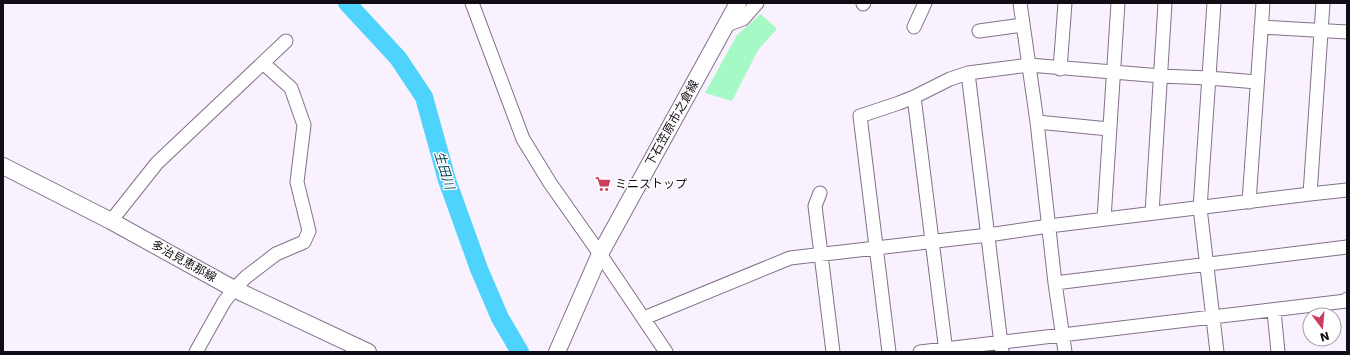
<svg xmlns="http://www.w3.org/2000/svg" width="1350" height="355" font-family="'DejaVu Sans','Noto Sans JP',sans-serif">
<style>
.green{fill:#a5f9c4}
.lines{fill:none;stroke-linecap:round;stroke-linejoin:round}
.river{stroke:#4dd3fc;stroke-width:18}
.minor-casing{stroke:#83718a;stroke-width:15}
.major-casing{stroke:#83718a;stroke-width:18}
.minor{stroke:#fff;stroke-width:13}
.major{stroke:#fff;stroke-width:16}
.labels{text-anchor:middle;stroke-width:3;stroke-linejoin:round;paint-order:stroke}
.street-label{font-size:12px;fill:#120c15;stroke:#fff}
.poi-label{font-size:12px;fill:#120c15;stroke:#fff;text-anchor:start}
.water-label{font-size:13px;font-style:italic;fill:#013f50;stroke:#fff}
</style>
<rect width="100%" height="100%" fill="#f9f1fd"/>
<!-- green -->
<path class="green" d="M761 14 777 29 758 50 732 101 705 93 737 35Z"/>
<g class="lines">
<!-- river -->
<path class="river" d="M347 3 398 58 424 97 447 180 479 269 500 318 520 352"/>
<defs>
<path id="minor" d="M472 3 523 139 550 183 600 254 666 352
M1020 3 1037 122 1055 283 1065 352
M1214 3 1200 208 1217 352
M863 4 864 3
M726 25 743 19 757 3
M914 27 925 3
M1261 27 1347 32
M979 31 1023 25
M1060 69 1065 3
M968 73 1002 352
M1037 122 1109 129
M820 193 815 206 833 352
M1310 194 1323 3
M1249 202 1263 3
M1152 213 1165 3
M1104 219 1118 3
M111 221 157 163 286 41
M1055 283 1347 247
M1274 311 1278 352
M644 318 790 258 988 235 1049 226 1310 194 1347 190
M196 352 224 302 234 289 246 277 276 254 304 242 309 231 297 182 304 125 291 88 263 63
M889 352 860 116 899 103 914 97
M920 352 1346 301 1347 299
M946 352 914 97 950 79 968 73 1029 65 1161 76 1209 78 1257 82"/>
<path id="major" d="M3 166 111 221 234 289 368 352
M557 352 600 254 738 3"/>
</defs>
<!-- minor casing -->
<use href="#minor" class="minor-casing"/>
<!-- major casing -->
<use href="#major" class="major-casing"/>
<!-- minor -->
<use href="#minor" class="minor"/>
<!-- major -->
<use href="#major" class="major"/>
</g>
<!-- icons -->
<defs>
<symbol id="supermarket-bare" viewBox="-9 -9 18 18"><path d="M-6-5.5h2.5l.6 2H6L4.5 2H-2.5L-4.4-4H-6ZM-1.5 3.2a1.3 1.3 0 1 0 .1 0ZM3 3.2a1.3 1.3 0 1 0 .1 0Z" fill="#cc3c5b" stroke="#fff" stroke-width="2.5" paint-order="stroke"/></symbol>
</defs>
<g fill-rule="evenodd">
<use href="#supermarket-bare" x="592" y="173" width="22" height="22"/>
</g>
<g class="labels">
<!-- street labels -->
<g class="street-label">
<text transform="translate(672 123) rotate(-61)" y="4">下石笠原市之倉線</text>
<text transform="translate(184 261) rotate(29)" y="4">多治見恵那線</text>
</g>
<!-- poi labels -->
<g class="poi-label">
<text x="615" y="188">ミニストップ</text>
</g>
<!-- water labels -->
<g class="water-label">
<text transform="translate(445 170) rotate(73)" y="5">生田川</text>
</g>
</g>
<!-- border -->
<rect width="1350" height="355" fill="none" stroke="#120c15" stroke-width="8"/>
<!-- north arrow -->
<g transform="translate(1322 327) rotate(164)"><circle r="19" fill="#ffffff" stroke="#a09ea1"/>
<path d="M0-3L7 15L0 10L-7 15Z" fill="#cc3c5b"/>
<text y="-6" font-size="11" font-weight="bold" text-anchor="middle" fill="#120c15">N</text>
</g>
</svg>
